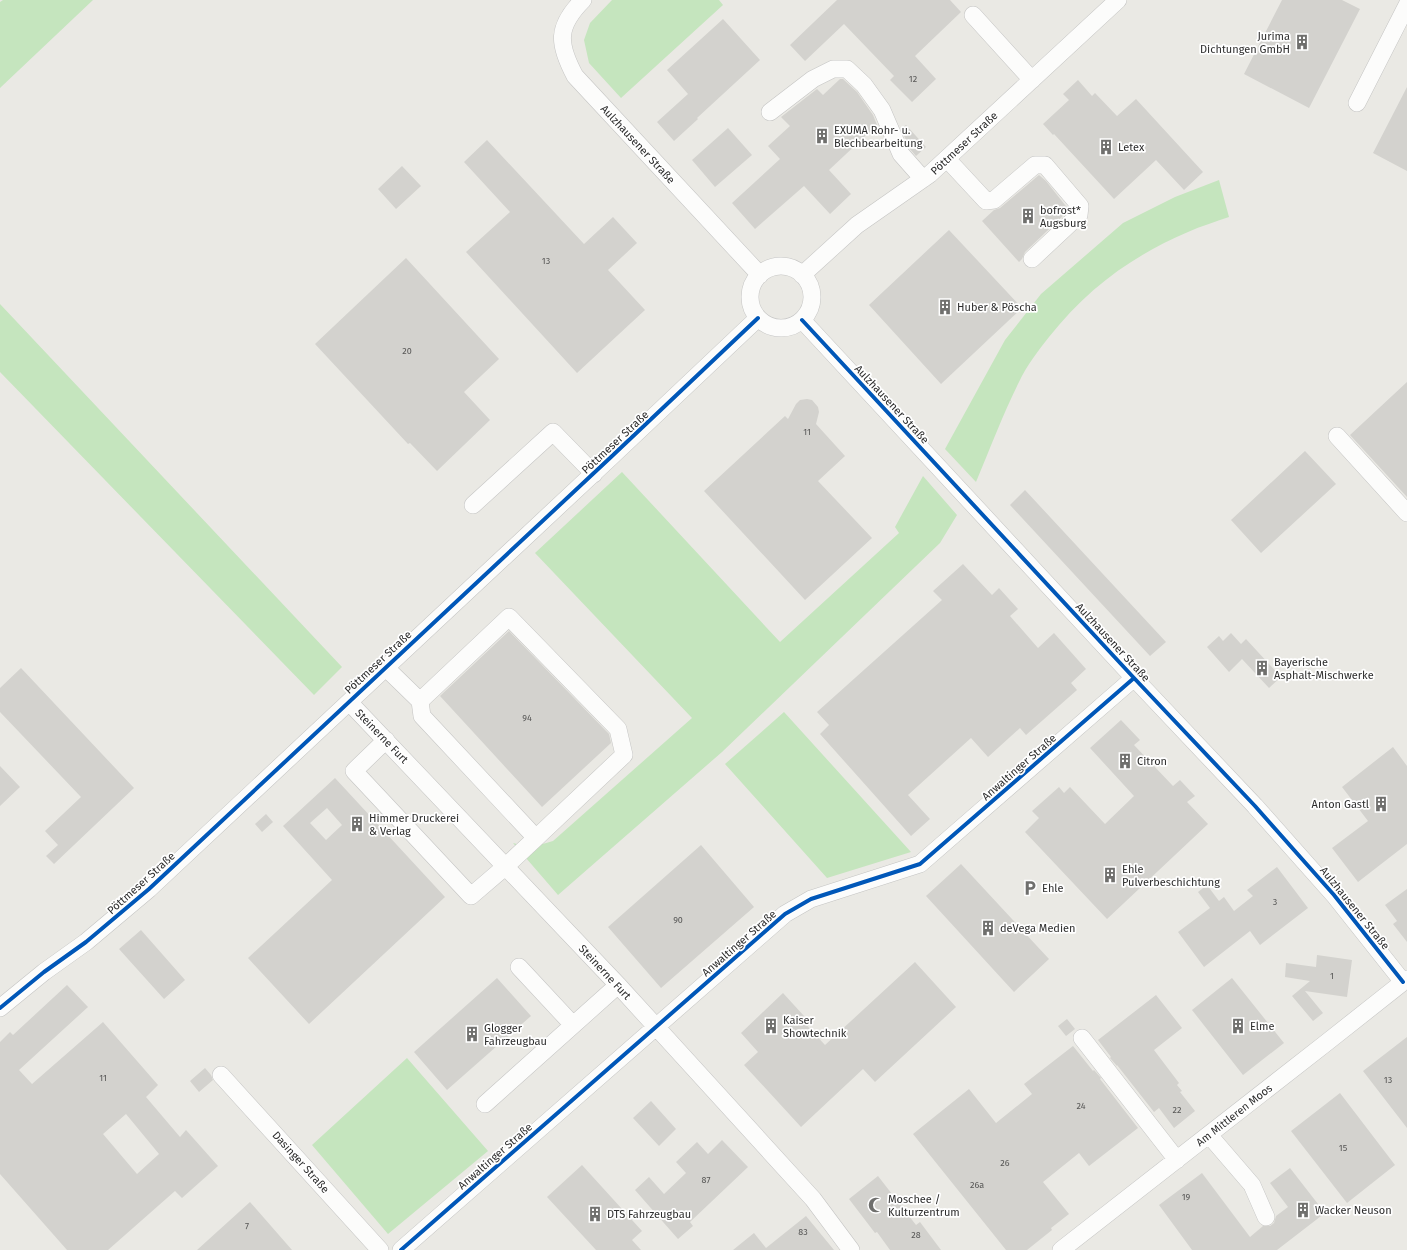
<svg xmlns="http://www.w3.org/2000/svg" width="1407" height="1250" font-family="'Fira Sans',sans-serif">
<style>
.green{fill:#c5e5be}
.building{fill:#d3d2ce;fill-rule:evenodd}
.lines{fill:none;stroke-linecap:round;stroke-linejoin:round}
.minor-casing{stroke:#c4c4c3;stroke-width:18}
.minor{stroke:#fcfcfb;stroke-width:17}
.cycleway-casing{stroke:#fff;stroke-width:6}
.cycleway{stroke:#0057b8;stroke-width:4}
.labels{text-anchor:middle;stroke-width:3.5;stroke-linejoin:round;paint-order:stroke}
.number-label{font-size:9px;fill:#575756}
.poi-label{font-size:11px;fill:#2d2d2d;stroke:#fff;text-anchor:start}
.street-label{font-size:11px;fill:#2d2d2d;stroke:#fff}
</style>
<rect width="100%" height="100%" fill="#eae9e4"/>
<!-- green -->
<path class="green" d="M3 0H93L0 88V2Z
M612 0H719L723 5 621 98 589 63 584 40 590 23Z
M1219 180 1229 217C1215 222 1201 226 1188 232 1132 256 1088 288 1049 337 1038 351 1027 365 1019 382 1003 414 990 449 976 482L945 449 1005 340 1041 294 1123 223 1175 197Z
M0 304 342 667 314 695 0 372Z
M622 472 780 642 899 533 895 527 923 476 957 515 940 543 722 752 558 895 513 843C529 848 537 846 553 841L692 718 535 553Z
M784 712 911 852 827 878 725 764Z
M407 1058 488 1151 388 1234 312 1145Z"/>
<!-- building -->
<path class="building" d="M837 0H950L961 12 915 56 936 79 912 102 890 80 894 76 844 24 805 61 790 45Z
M1282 0H1342L1360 9 1309 108 1244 74Z
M723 19 760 60 697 118 698 119 674 141 657 122 688 94 667 70Z
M840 79H843L857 92 873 115 877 125 829 170 851 194 830 214 804 186 755 229 732 203 780 159 768 146 790 126 781 117 817 89 823 95Z
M1078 80 1092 96 1095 93 1117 116 1136 99 1203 172 1184 190 1156 160 1114 199 1054 134 1053 135 1043 124 1069 100 1063 94Z
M1407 87V171L1373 153Z
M906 125 926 147 916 156 910 149 901 129Z
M728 128 752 155 715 187 692 160Z
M487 140 584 244 613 217 637 243 608 270 645 310 577 373 466 252 510 212 464 162Z
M402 166 421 186 396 209 378 189Z
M1039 175 1046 181 1069 210 1025 252 1022 259 1019 262 982 221 994 210 1000 208Z
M949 230 1022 308 941 384 869 305Z
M406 258 499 359 464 392 490 420 437 471 410 443 408 444 315 344Z
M1407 382V497L1350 435Z
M807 399 812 400 818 407 819 412 816 424 845 456 818 481 872 538 805 600 704 491 785 416 788 419 796 404 800 400Z
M1305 451 1336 484 1261 553 1231 520Z
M1025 490 1166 642 1150 656 1010 505Z
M963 564 992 595 999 588 1018 609 1010 616 1038 648 1054 633 1086 669 1071 683 1077 690 1026 735 1020 728 988 757 971 738 908 795 930 819 911 836 820 734 829 725 817 712 942 600 933 591Z
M509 631 609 734 611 743 542 807 440 696Z
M1231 633 1241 644 1246 639 1281 677 1269 688 1242 659 1229 672 1207 647 1219 636 1223 641Z
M21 668 134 788 54 864 46 856 58 845 45 831 81 797 0 712V688Z
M1121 720 1140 740 1134 745 1173 786 1180 780 1195 796 1187 802 1208 824 1107 919 1025 832 1039 818 1032 811 1059 787 1064 793 1070 787 1105 824 1134 796 1090 748Z
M1393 747 1407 766V844L1358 882 1332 848 1368 821 1342 787Z
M0 766 20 787 0 806Z
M335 778 445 897 309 1024 248 958 332 880 283 826ZM327 808 342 825 326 840 310 823Z
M266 814 273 822 262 832 255 824Z
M701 845 754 907 661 988 608 927Z
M961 864 1049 959 1014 992 926 896Z
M1277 867 1308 908 1260 945 1250 931 1204 967 1178 932 1210 908 1198 892 1207 885 1219 901 1224 897 1234 911 1253 896 1247 890Z
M1407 889V942L1393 924 1397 921 1385 905Z
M141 930 185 980 164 999 119 949Z
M1317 955 1352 960 1347 997 1305 991 1323 1013 1313 1021 1292 996 1310 981 1285 977 1286 963 1316 967Z
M915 962 956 1007 875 1082 863 1069 801 1127 744 1065 758 1052 741 1033 783 993 804 1016 801 1019 825 1045Z
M497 978 531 1016 447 1090 414 1052Z
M1232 978 1284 1043 1243 1075 1192 1010Z
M67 985 88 1007 19 1070 32 1084 103 1022 158 1085 146 1097 180 1137 186 1130 218 1166 182 1198 175 1191 108 1250H67L0 1174V1042L10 1032 13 1035ZM126 1114 159 1154 137 1174 103 1134Z
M1156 995 1182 1028 1154 1050 1179 1083 1177 1085 1182 1091 1180 1092 1195 1111 1174 1128 1159 1108 1154 1112 1117 1065V1066L1110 1058 1111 1057 1098 1040Z
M1067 1019 1075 1029 1066 1036 1058 1026Z
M1407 1037V1128L1363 1071Z
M1073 1046 1093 1071 1094 1070 1101 1078 1100 1079 1138 1128 1089 1166 1079 1153 1043 1182 1069 1214 1051 1228 1052 1230 1027 1250H1006L913 1134 969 1089 996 1123 1032 1094 1024 1084Z
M205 1068 211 1075 213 1080 199 1092 190 1081Z
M1340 1093 1395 1165 1347 1203 1291 1131Z
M651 1101 676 1129 659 1146 633 1118Z
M722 1140 748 1167 690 1222 693 1226 678 1239 635 1190 649 1177 664 1194 686 1173 676 1162 697 1142 708 1154Z
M582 1165 642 1231 632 1240 641 1250H596L547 1197Z
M1290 1168 1325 1213 1277 1250H1192L1159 1205 1202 1173 1250 1237 1263 1226H1270L1274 1223 1276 1216 1288 1207 1270 1183Z
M878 1176 916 1225 920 1222 941 1250H890L877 1232 875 1233 849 1199Z
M250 1202 292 1250H197Z
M806 1216 834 1250H733L754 1233 766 1248Z"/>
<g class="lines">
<defs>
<path id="minor" d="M583 0C556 27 558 44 575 76L760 275
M973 15 1032 80
M1357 103 1407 5
M770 112 813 79 833 69H847L864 85 882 110 901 154 923 179
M947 159 986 201 994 200 1035 165H1045L1080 206 1079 215 1032 259
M750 297a31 31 0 1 1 62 0a31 31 0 1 1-62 0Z
M802 275 857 225 930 174 1118 0
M802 320 1134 678 1255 806 1334 895 1403 982
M1337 436 1407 513
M473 505 553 432 594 474
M385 667 420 701 422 716 536 838 624 755 618 729 509 617 420 701
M349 702 618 985 813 1199 851 1250
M386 740 354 771 471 896 506 866 536 838
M519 967 573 1025
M0 1008 44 972 86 942 149 889 611 457 758 318
M1082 1038 1177 1160
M221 1075 380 1250
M485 1104 618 985
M1209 1135 1252 1185 1266 1217
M401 1250 785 914 811 899 920 864 1134 678
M1061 1250 1326 1043 1407 979"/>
</defs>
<!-- minor casing -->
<use href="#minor" class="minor-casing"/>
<!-- minor -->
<use href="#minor" class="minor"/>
<defs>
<path id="cycleway" d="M802 320 1134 678 1255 806 1334 895 1403 982
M0 1008 44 972 86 942 149 889 611 457 758 318
M401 1250 785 914 811 899 920 864 1134 678"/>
</defs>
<!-- cycleway casing -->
<use href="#cycleway" class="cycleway-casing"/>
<!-- cycleway -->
<use href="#cycleway" class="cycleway"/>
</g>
<!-- icons -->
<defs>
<symbol id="building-bare" viewBox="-9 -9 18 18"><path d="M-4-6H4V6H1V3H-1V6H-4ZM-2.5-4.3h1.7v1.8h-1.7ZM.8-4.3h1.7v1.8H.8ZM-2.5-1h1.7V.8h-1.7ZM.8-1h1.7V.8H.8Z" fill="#6f6f6d" stroke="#fff" stroke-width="2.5" paint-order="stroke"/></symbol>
<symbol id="parking-bare" viewBox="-9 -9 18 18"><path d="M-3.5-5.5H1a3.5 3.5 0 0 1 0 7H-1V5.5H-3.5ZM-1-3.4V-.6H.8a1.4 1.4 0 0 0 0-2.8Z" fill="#6f6f6d" stroke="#fff" stroke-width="2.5" paint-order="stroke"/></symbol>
<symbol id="mosque-bare" viewBox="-9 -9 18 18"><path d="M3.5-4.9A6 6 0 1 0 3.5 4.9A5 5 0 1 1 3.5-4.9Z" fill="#6f6f6d" stroke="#fff" stroke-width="2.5" paint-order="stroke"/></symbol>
</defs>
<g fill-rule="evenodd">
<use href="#building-bare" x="1291" y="31" width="22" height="22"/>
<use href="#building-bare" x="811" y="125" width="22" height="22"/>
<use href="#building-bare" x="1095" y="136" width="22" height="22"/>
<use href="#building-bare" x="1017" y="205" width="22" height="22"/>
<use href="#building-bare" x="934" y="296" width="22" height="22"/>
<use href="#building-bare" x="1251" y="657" width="22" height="22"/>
<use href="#building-bare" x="1114" y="750" width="22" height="22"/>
<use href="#building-bare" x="1370" y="793" width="22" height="22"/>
<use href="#building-bare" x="346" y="813" width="22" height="22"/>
<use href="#building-bare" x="1099" y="864" width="22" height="22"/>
<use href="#parking-bare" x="1019" y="877" width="22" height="22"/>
<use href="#building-bare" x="977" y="917" width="22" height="22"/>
<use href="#building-bare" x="760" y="1015" width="22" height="22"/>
<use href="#building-bare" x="1227" y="1015" width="22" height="22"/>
<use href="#building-bare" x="461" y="1023" width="22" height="22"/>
<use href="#mosque-bare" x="865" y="1194" width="22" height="22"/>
<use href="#building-bare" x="1292" y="1199" width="22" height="22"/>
<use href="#building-bare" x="584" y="1203" width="22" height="22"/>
</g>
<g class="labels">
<!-- number labels -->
<g class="number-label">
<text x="913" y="82">12</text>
<text x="546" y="264">13</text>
<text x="407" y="354">20</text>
<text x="807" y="435">11</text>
<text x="527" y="721">94</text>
<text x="1275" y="905">3</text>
<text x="678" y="923">90</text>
<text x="1332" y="979">1</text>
<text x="103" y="1081">11</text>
<text x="1388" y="1083">13</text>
<text x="1081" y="1109">24</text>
<text x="1177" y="1113">22</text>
<text x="1343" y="1151">15</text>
<text x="1005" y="1166">26</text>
<text x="706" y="1183">87</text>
<text x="977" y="1188">26a</text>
<text x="1186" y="1200">19</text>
<text x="247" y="1229">7</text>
<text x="803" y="1235">83</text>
<text x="916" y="1238">28</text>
</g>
<!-- poi labels -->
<g class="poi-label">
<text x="1290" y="40" text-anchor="end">Jurima<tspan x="1290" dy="13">Dichtungen GmbH</tspan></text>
<text x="834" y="134">EXUMA Rohr- u.<tspan x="834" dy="13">Blechbearbeitung</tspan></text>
<text x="1118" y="151">Letex</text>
<text x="1040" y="214">bofrost*<tspan x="1040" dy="13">Augsburg</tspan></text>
<text x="957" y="311">Huber &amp; Pöscha</text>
<text x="1274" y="666">Bayerische<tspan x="1274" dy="13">Asphalt-Mischwerke</tspan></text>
<text x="1137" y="765">Citron</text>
<text x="1369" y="808" text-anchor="end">Anton Gastl</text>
<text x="369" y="822">Himmer Druckerei<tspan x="369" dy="13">&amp; Verlag</tspan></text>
<text x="1122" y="873">Ehle<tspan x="1122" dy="13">Pulverbeschichtung</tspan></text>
<text x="1042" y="892">Ehle</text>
<text x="1000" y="932">deVega Medien</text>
<text x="783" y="1024">Kaiser<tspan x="783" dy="13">Showtechnik</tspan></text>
<text x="1250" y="1030">Elme</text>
<text x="484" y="1032">Glogger<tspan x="484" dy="13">Fahrzeugbau</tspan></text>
<text x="888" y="1203">Moschee /<tspan x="888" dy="13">Kulturzentrum</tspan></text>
<text x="1315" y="1214">Wacker Neuson</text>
<text x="607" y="1218">DTS Fahrzeugbau</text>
</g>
<!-- street labels -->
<g class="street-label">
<text transform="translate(964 143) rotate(-43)" y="4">Pöttmeser Straße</text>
<text transform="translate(638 144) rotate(47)" y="4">Aulzhausener Straße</text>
<text transform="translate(892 404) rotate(47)" y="4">Aulzhausener Straße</text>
<text transform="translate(615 442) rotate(-43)" y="4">Pöttmeser Straße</text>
<text transform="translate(1113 642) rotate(47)" y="4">Aulzhausener Straße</text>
<text transform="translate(378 662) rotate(-43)" y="4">Pöttmeser Straße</text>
<text transform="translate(382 736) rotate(46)" y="4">Steinerne Furt</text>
<text transform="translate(1019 767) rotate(-41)" y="4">Anwaltinger Straße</text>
<text transform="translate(141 883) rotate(-42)" y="4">Pöttmeser Straße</text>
<text transform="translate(1355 908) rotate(51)" y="4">Aulzhausener Straße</text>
<text transform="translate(739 943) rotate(-41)" y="4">Anwaltinger Straße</text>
<text transform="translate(605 972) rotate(47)" y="4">Steinerne Furt</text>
<text transform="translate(1234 1115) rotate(-38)" y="4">Am Mittleren Moos</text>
<text transform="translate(495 1156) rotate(-41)" y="4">Anwaltinger Straße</text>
<text transform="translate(301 1162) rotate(48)" y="4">Dasinger Straße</text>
</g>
</g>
</svg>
